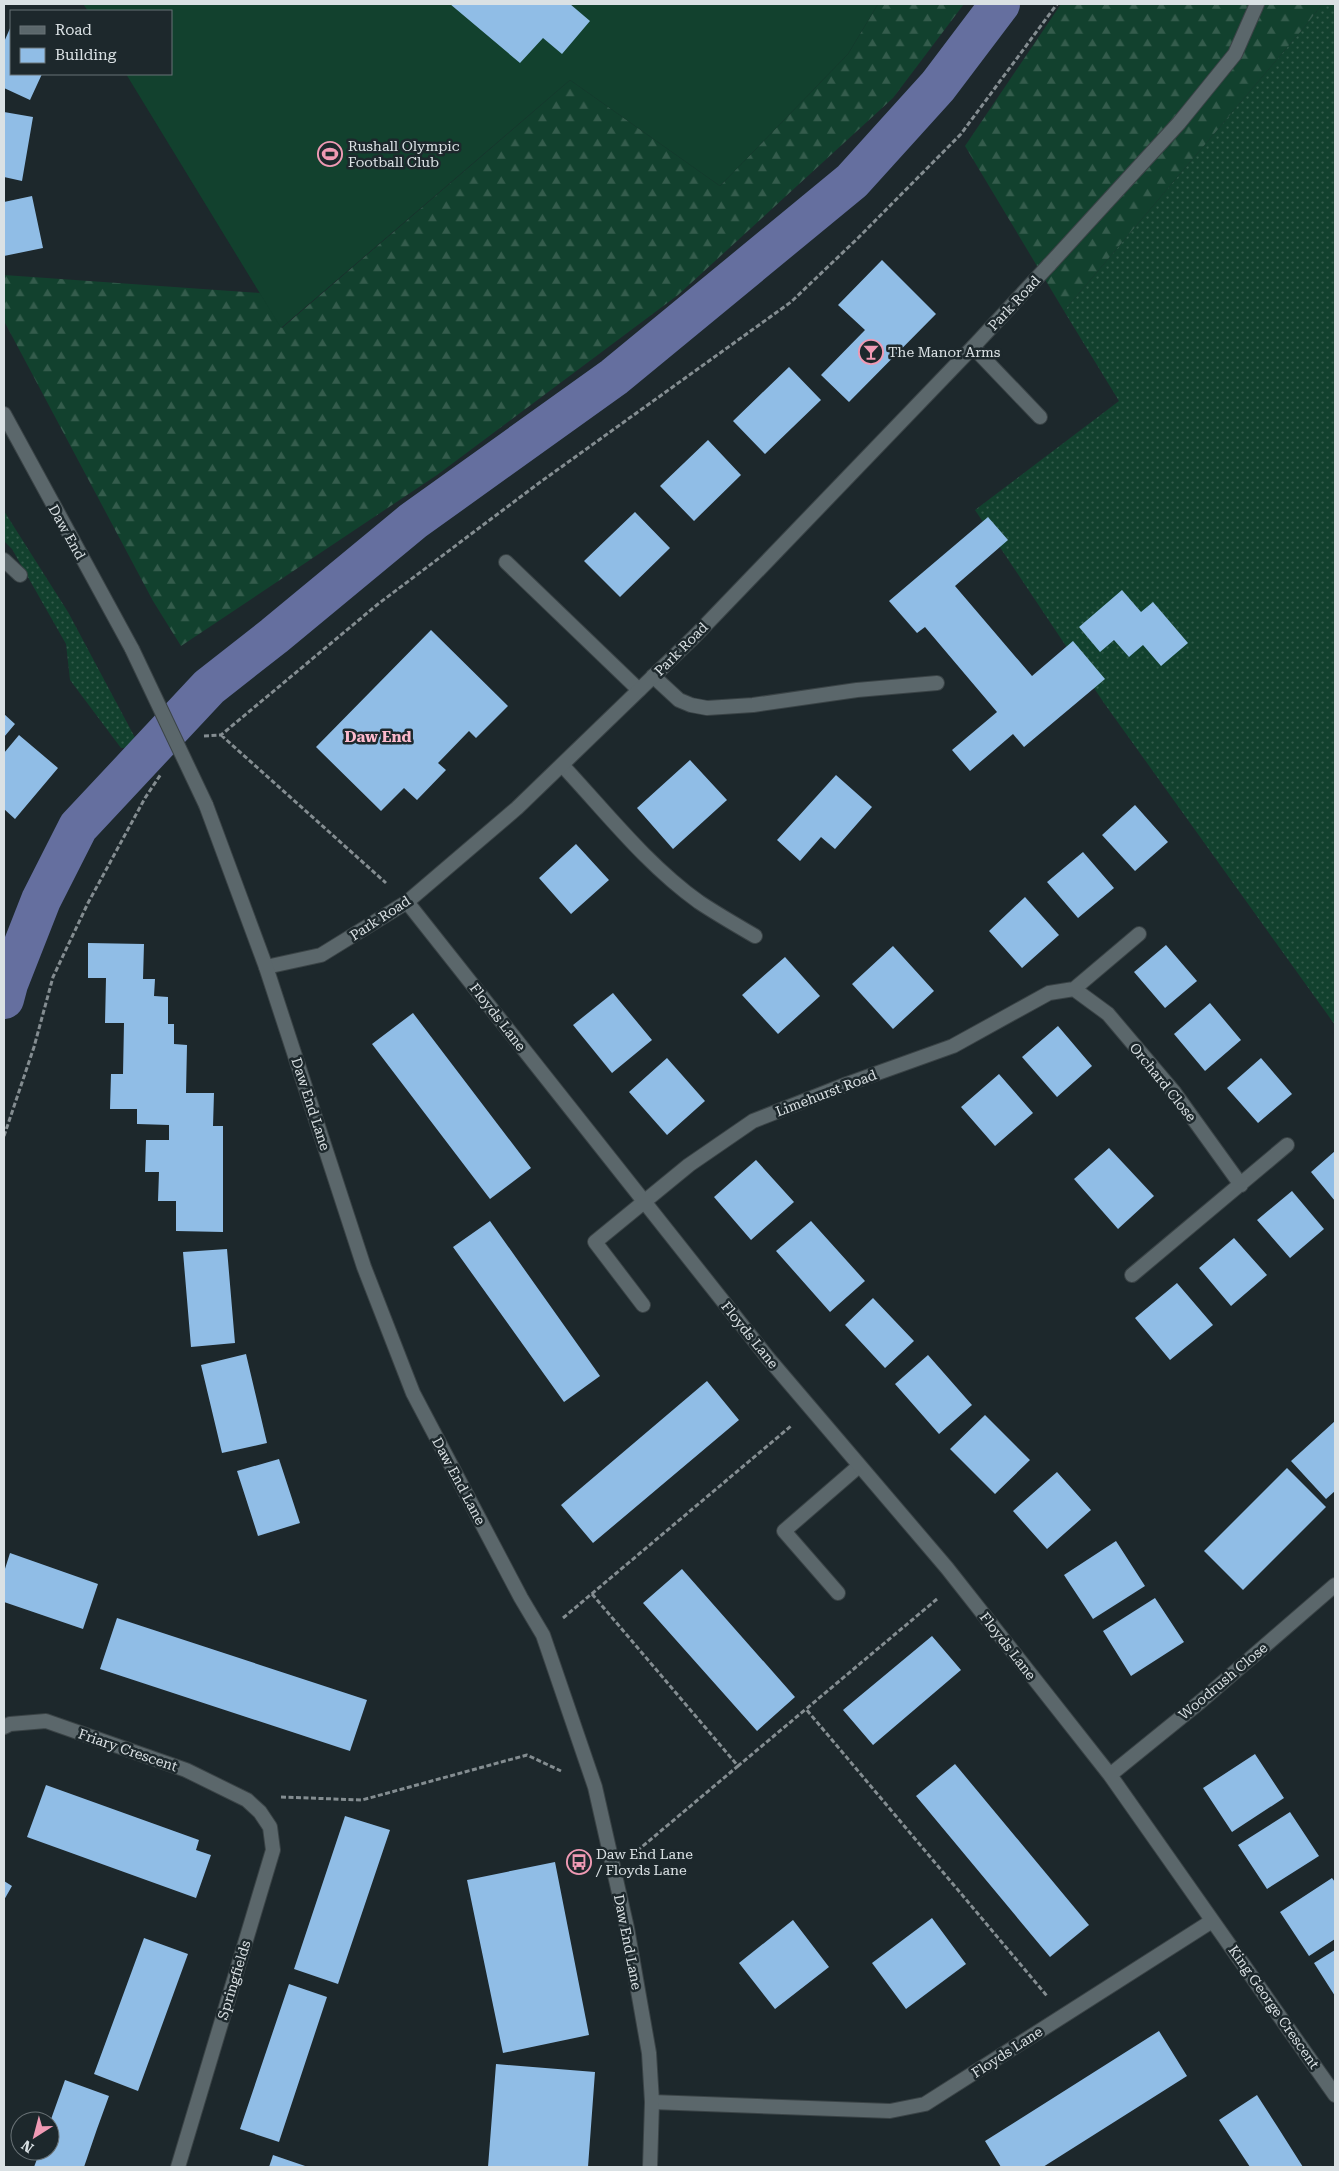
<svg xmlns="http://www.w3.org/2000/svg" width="1339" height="2171" font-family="'Roboto Serif',serif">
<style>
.grass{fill:url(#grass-dots)}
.forest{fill:url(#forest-firs)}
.garden{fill:#12412e}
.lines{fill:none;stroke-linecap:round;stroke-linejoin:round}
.canal{stroke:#656f9f;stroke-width:40}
.building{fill:#90bde6}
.service-casing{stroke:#3a4346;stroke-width:16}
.minor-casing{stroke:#3a4346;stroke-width:16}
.secondary-casing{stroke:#3a4346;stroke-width:16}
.path{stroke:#848d91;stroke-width:3;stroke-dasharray:5 2.5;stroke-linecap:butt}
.service{stroke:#5b676b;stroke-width:14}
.minor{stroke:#5b676b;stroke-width:14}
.secondary{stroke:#5b676b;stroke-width:14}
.secondary-bridge-casing{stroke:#3a4346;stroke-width:16;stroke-linecap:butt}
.secondary-bridge{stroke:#5b676b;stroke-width:14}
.labels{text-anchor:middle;stroke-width:5;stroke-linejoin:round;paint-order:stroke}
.poi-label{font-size:14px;fill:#dae1e4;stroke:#1d282c;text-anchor:start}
.street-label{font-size:14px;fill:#dae1e4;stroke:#1d282c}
.neighbourhood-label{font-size:15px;font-weight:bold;fill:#fcbacd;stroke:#1d282c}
</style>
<defs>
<pattern id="grass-dots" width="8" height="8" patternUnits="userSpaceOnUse" patternTransform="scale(1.25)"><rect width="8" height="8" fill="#12412e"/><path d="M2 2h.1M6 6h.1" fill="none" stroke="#345c4c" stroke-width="1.8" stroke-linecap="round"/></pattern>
<pattern id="forest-firs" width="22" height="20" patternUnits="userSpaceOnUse" patternTransform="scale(1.25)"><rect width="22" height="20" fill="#12412e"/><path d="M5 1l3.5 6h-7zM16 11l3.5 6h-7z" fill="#345c4c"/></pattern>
</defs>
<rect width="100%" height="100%" fill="#1d282c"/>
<!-- grass -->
<path class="grass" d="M1322 4H1335V1025L1104 703 975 510 1119 401 1064 311 1307 24Z
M4 511 68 612 140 747 121 748 70 680 66 644 12 549 4 541Z"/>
<!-- forest -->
<path class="forest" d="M878 4H964L893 98 678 295 437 475 181 646 153 601 4 321V275L260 293 282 328 570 80 720 186 848 54Z
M1061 4H1322L1307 24 1064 311 965 146Z"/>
<!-- garden -->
<path class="garden" d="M83 4H878L848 54 720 186 570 80 281 328 126 74H171V11H88Z"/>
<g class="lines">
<!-- canal -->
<path class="canal" d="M4 999 8 984 41 900 78 827 209 687 274 636 413 521 614 377 852 181 938 86 1000 4"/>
</g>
<!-- building -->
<path class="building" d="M450 4H570L590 21 562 54 543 38 520 63Z
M11 26V74H42L30 100 4 88V42Z
M4 112 33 117 22 181 4 177Z
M32 196 43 248 4 256V202Z
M882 260 936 314 849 402 821 375 865 330 838 305Z
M789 367 821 400 765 454 733 421Z
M708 440 741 475 694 521 660 486Z
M635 512 670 548 620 597 584 561Z
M988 517 1008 540 955 586 1032 676 1073 641 1105 679 1024 747 1013 734 970 771 952 750 997 712 925 627 917 633 889 601Z
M1122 590 1141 612 1153 602 1188 643 1161 666 1143 645 1129 657 1114 640 1100 652 1079 627Z
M431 630 508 706 476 738 469 731 438 763 446 770 417 800 404 788 381 811 316 747Z
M4 714 15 724 4 737Z
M19 735 58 768 15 819 4 809V753Z
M690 760 727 800 673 849 637 808Z
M836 775 872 807 835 849 821 837 800 861 777 840Z
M1135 805 1168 842 1135 871 1102 835Z
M576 844 609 880 571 914 539 878Z
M1083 852 1114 888 1078 918 1047 882Z
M1025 897 1059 935 1022 968 989 931Z
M88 943 144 944 143 979H155L154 996 168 997V1024H174V1044L187 1045 186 1093H214L213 1126H223V1232L176 1231V1201H158L159 1172H145L146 1140H169V1125L137 1124V1109H110L111 1074H123L124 1023H105L106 978H88Z
M1166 945 1197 981 1165 1008 1134 972Z
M893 946 934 991 893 1029 852 984Z
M785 957 820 996 778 1034 742 995Z
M613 993 652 1040 612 1073 573 1025Z
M1210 1003 1241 1040 1205 1071 1174 1034Z
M413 1013 531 1168 490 1199 372 1044Z
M1058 1026 1092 1066 1057 1097 1022 1057Z
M667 1058 705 1101 667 1135 629 1092Z
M1261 1058 1292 1094 1258 1123 1227 1088Z
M999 1074 1033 1113 995 1146 961 1107Z
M1109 1148 1154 1196 1118 1229 1074 1179Z
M1335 1151V1201L1311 1172Z
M756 1160 794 1202 751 1240 714 1197Z
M1292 1191 1324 1229 1290 1258 1257 1220Z
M490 1221 600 1376 564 1402 453 1247Z
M811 1221 865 1281 830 1312 776 1251Z
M1234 1238 1267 1275 1231 1306 1199 1268Z
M227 1249 235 1343 191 1347 183 1252Z
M1177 1283 1213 1325 1170 1360 1135 1318Z
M873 1298 914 1341 885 1368 845 1325Z
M246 1354 267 1443 222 1453 201 1365Z
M928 1355 972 1405 939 1434 895 1384Z
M707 1381 739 1420 593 1543 561 1505Z
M985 1415 1030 1460 995 1494 950 1449Z
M1335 1421V1491L1326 1499 1291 1461Z
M279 1459 300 1523 258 1536 237 1471Z
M1287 1468 1326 1507 1243 1590 1204 1551Z
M1057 1472 1091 1510 1047 1549 1013 1511Z
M1116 1541 1145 1586 1093 1619 1064 1575Z
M10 1553 98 1584 83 1629 4 1602V1572Z
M682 1569 795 1697 757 1731 643 1603Z
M1155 1598 1184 1642 1131 1676 1103 1631Z
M117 1618 367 1700 350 1751 100 1669Z
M932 1636 961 1670 873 1745 843 1710Z
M1255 1754 1284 1798 1232 1832 1203 1788Z
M955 1764 1089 1925 1050 1957 916 1796Z
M46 1785 199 1840 196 1850 211 1855 196 1898 27 1837Z
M1290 1812 1319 1856 1267 1889 1238 1845Z
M345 1816 390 1830 338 1984 294 1969Z
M555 1862 589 2035 503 2053 467 1880Z
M1332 1878 1335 1882V1939L1309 1956 1280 1912Z
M4 1881 12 1886 4 1900Z
M932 1918 966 1964 906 2009 872 1963Z
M793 1920 829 1967 775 2009 739 1963Z
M144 1938 188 1954 138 2091 94 2074Z
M1335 1950V1996L1314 1963Z
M289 1984 327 1997 279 2142 240 2129Z
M1159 2031 1187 2076 1043 2167H1001L985 2141Z
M496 2064 595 2072 588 2167H488Z
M65 2080 109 2096 97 2129 84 2167H34L40 2151H50V2122Z
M1257 2095 1277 2126 1303 2167H1250L1219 2120Z
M273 2155 308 2167H269Z"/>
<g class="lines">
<defs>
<path id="service" d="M1049 265 1179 123 1235 54 1257 4
M973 347 1040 417
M506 562 639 690
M653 676 679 700 691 705 707 708 753 705 857 690 937 683
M562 765C605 811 647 865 699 902 717 914 736 925 755 936
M838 1593 784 1531 859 1466"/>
<path id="minor" d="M4 560 20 575
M407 902 768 1358 947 1568 1110 1775 1335 2095
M266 967 321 955 407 902 517 808 695 636 973 347 1049 265
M1074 989 1108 1014 1174 1092 1241 1185
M1132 1275 1287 1145
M643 1305 595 1242 689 1165 753 1121 847 1084 953 1046 1049 993 1074 989 1139 934
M4 1727 10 1724 46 1721 186 1770 247 1800 260 1812 270 1827 273 1850 178 2167
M1110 1775 1200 1702 1335 1585
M652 2102 890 2111 925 2104 1212 1921"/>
<path id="secondary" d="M4 414 132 649
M206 805 266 967 364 1267 413 1393 521 1598 543 1635 595 1787 627 1928 649 2053 652 2102 650 2167"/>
</defs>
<!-- service casing -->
<use href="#service" class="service-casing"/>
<!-- minor casing -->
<use href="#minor" class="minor-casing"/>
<!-- secondary casing -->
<use href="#secondary" class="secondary-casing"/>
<!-- path -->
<path class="path" d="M221 735 386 883
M204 736 221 735 378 604 539 483 791 302 858 238 961 134 1057 4
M4 1136 34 1047 53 977 88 903 145 798 161 774
M592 1594 738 1766 806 1709
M937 1599 806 1709 1047 1996
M563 1618 791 1426
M281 1797 362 1800 527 1755 561 1771
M637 1851 738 1766"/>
<!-- service -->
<use href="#service" class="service"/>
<!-- minor -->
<use href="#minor" class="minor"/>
<!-- secondary -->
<use href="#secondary" class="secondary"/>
<defs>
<path id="secondary-bridge" d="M132 649 206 805"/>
</defs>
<!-- secondary-bridge casing -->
<use href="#secondary-bridge" class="secondary-bridge-casing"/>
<!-- secondary-bridge -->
<use href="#secondary-bridge" class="secondary-bridge"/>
</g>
<!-- icons -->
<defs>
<symbol id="stadium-ring" viewBox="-11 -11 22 22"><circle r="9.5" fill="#1d282c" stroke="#f09ab4" stroke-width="1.5"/><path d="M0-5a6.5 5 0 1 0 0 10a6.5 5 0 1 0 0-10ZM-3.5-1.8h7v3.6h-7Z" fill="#f09ab4"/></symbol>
<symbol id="bar-ring" viewBox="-11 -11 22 22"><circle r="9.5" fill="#1d282c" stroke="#f09ab4" stroke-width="1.5"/><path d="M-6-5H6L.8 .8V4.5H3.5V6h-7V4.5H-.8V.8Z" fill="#f09ab4"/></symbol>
<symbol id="bus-ring" viewBox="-11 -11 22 22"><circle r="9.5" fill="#1d282c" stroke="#f09ab4" stroke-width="1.5"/><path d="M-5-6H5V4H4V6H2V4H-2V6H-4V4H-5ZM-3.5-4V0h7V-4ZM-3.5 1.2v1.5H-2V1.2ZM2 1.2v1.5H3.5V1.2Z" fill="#f09ab4"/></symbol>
</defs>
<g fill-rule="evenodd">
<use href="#stadium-ring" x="316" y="140" width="28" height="28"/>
<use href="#bar-ring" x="857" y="338" width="28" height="28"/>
<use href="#bus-ring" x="565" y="1848" width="28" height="28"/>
</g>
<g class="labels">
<!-- poi labels -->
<g class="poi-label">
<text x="348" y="151">Rushall Olympic<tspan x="348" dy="16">Football Club</tspan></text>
<text x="888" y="357">The Manor Arms</text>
<text x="596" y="1859">Daw End Lane<tspan x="596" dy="16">/ Floyds Lane</tspan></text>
</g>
<!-- street labels -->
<g class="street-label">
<text transform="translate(1014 303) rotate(-47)" y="5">Park Road</text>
<text transform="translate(67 532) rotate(61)" y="5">Daw End</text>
<text transform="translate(681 649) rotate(-45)" y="5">Park Road</text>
<text transform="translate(380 918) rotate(-33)" y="5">Park Road</text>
<text transform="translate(498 1017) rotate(52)" y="5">Floyds Lane</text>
<text transform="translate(1163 1082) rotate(51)" y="5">Orchard Close</text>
<text transform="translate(826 1093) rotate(-21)" y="5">Limehurst Road</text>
<text transform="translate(311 1104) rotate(72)" y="5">Daw End Lane</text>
<text transform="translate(750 1335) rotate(51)" y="5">Floyds Lane</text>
<text transform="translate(459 1481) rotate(62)" y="5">Daw End Lane</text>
<text transform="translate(1008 1646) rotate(52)" y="5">Floyds Lane</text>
<text transform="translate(1223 1681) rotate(-40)" y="5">Woodrush Close</text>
<text transform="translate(128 1750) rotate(19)" y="5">Friary Crescent</text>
<text transform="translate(628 1942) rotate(79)" y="5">Daw End Lane</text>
<text transform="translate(234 1980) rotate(-73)" y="5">Springfields</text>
<text transform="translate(1274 2007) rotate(55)" y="5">King George Crescent</text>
<text transform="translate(1007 2052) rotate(-33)" y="5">Floyds Lane</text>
</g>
<!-- neighbourhood labels -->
<g class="neighbourhood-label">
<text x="378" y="742">Daw End</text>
</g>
</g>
<!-- border -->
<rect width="1339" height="2171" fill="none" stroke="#dae1e4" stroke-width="10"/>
<!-- legend -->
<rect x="10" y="10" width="162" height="65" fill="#1d282c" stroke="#697276"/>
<rect x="20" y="26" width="25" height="8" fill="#5b676b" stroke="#697276"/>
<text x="55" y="35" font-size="15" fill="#dae1e4">Road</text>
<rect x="20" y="48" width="25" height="15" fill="#90bde6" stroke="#697276"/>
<text x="55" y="60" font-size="15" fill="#dae1e4">Building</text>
<!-- north arrow -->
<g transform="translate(35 2136) rotate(216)"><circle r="24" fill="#1d282c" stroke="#697276"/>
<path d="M0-4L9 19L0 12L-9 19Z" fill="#f09ab4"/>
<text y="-8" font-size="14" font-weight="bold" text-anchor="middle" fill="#dae1e4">N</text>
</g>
</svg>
